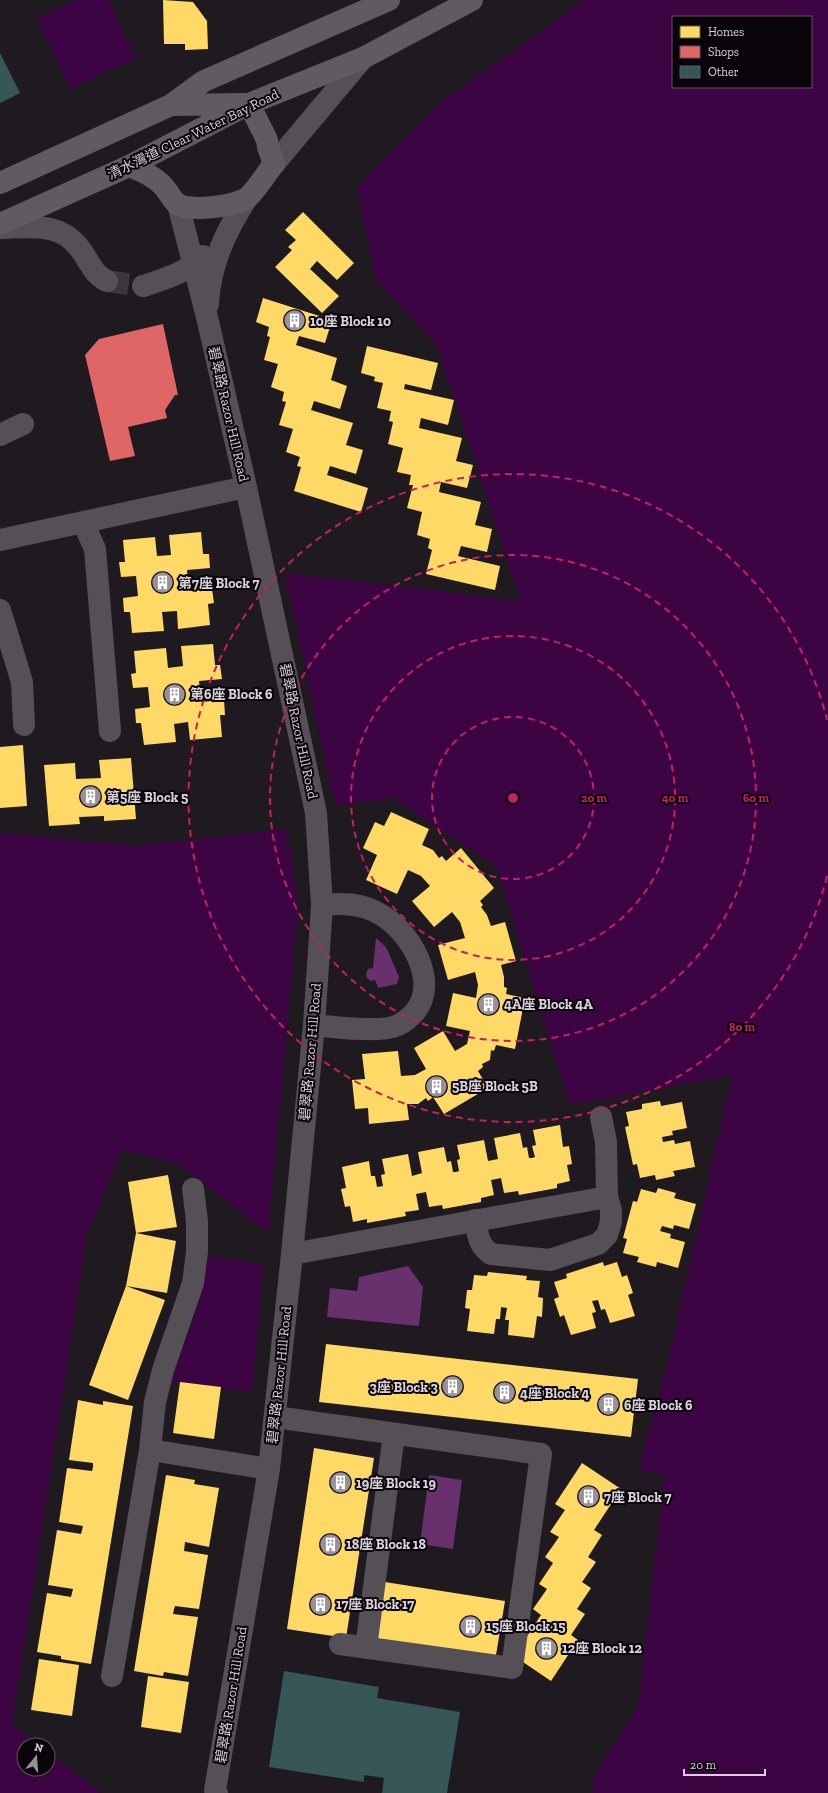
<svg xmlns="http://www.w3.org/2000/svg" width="828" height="1793" font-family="'Zilla Slab','Noto Sans TC',serif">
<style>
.green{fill:#3c0442;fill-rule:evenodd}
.water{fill:#68306d}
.homes{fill:#ffd966}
.shops{fill:#e06666}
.building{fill:#375657}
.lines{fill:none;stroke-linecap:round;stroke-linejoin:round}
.minor-tunnel{stroke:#3b353c;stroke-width:22;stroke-dasharray:22 11;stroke-linecap:butt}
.minor{stroke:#555056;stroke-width:22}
.major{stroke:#625a63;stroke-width:22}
.ring{fill:none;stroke:#c32161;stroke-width:2;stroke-dasharray:7 5}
.labels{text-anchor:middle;stroke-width:4;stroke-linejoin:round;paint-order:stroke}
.street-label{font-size:14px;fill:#dad2db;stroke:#080409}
.poi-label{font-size:14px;font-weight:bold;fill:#dad2db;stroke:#080409;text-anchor:start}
.centre{fill:#c32161;stroke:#080409;stroke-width:2}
.ring-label{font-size:12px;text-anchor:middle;font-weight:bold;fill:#c32161;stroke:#080409;stroke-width:4;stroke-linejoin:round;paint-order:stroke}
</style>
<rect width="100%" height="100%" fill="#1f1920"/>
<!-- green -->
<path class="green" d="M76 0H108L136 58 70 88 37 18Z
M582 0H828V1793H592L595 1775 638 1706 665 1474 638 1470 667 1367 732 1075 570 1105 496 866 392 797 335 806 285 573 521 601 437 345 376 280 357 187 443 101 556 21ZM673 17H811V87H673Z
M285 829 293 862 298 910 268 1233 177 1163 122 1149 87 1235 12 1725 38 1745H24V1769H48V1752L102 1793H0V833L137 846Z
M205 1255 264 1265 252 1392 171 1381 198 1304Z"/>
<!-- water -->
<path class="water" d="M376 938 386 947 399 977 397 984 378 988 375 980 371 981 367 978 366 974 368 969 373 968Z
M408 1266 423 1287 419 1326 327 1317 330 1288 357 1291 359 1277Z
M429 1475 462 1480 453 1549 420 1544Z"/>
<!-- homes -->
<path class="homes" d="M163 0 193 2 207 21 208 49 185 50V44H164Z
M303 212 354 263 337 280 317 261 310 269 339 296 322 313 275 267 292 250 288 247 296 240 285 230Z
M263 298 332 320 325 343 299 336 296 345 337 358 331 380 347 386 340 409 314 401 311 410 353 423 346 445 363 450 356 474 330 466 327 475 368 488 361 512 294 491 301 467 297 466 300 457 286 452 293 429 279 425 286 402 282 401 284 392 271 387 278 364 264 360 270 337 267 336 269 327 256 322Z
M367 346 438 363 431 390 405 384 404 389 454 400 448 425 421 418 419 428 462 438 456 461 473 465 467 488 441 482 439 492 481 502 475 525 492 529 487 552 461 546 458 556 500 566 495 590 426 574 432 550 428 548 430 539 417 535 422 512 407 508 413 485H409L411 475 397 472 403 448 388 444 393 422 389 421 391 411 377 408 383 383 374 381 375 377 361 373Z
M201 532 203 554H209L210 568 187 570 189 591 212 589 214 603 208 604 210 625 178 629 177 611 162 612 164 631 132 633 130 612H124L123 598 138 596 136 576 121 577 119 562H125L123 540 155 537 157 556 171 555 169 535Z
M213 644 215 665H220L222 679 199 681 201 702 224 700 225 715H220L222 737 190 740 188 722 174 724 176 742 144 745 141 723H136L135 709 150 707 148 687 133 688 131 674 136 673 134 651 166 648 168 668 183 666 181 646Z
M23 745 27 806 0 808V747Z
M131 758 136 819 104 821V816L79 817 80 824 49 826 44 765 75 763 76 779 101 778 99 760Z
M391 812 429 829 422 845 433 850 439 858 442 856 446 861 461 848 494 888 480 901 483 905 481 907 487 915 491 926 505 922 516 961 501 965 504 977V987L507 988 506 994 525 998 515 1049 496 1045 494 1051 491 1050 490 1060 482 1064 483 1067 478 1071 488 1088 444 1114 433 1097 428 1101 426 1098 418 1104H407L409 1120 369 1124 368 1108 355 1109 352 1080 365 1079 362 1054 398 1051 401 1076 415 1075 426 1069 414 1048 443 1031 455 1051 467 1044 470 1031 446 1026 453 993 476 998 478 985 475 972 448 980 438 945 465 938 460 922 452 912 434 927 412 901 430 886 421 876 408 870 397 894 366 880 377 855 363 848 375 822 384 826Z
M660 1101 661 1106 682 1102 687 1128 672 1131 673 1135 662 1137 663 1142 674 1140 675 1144 690 1141 695 1167 673 1171 675 1176 656 1180 655 1175 640 1178 637 1164 633 1165 625 1127 629 1126 626 1112 642 1109V1104Z
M560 1125 563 1147 569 1146 572 1164 567 1165 570 1181 557 1184V1188L519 1195 518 1191 504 1193 501 1178 491 1180 494 1195 481 1198V1202L443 1209 442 1205 429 1207 426 1192 416 1194 419 1210 405 1212 406 1216 367 1223V1219L353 1222 350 1206 345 1207 341 1189 346 1188 342 1167 369 1161 371 1176H375L377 1187 383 1186 381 1175 385 1174 382 1159 408 1154 412 1176 422 1173 418 1152 444 1147 447 1162 451 1161 453 1172H456L459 1171 457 1160 460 1159 457 1145 484 1140 488 1161 498 1159 494 1138 520 1133 523 1148 527 1147 529 1158H532L535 1157 532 1146 536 1145 533 1130Z
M168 1175 177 1227 136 1233 128 1182Z
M658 1188 676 1193 674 1198 696 1204 689 1229 674 1225 673 1229 662 1226 660 1231 671 1234 670 1238 685 1242 678 1268 657 1262 656 1267 637 1262 639 1257 623 1253 627 1239 623 1238 633 1201 637 1202 641 1189 656 1193Z
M136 1233 176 1241 167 1293 126 1286 165 1300 128 1400 89 1385 126 1286Z
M603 1262 604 1266 617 1262 622 1277 627 1275 633 1293 628 1295 635 1316 610 1323 605 1309 601 1310 598 1300 592 1301 596 1312 592 1313 596 1328 571 1335 564 1315 560 1317 554 1299 559 1297 554 1282 567 1278 566 1274Z
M488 1272 527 1276 526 1280 540 1281 538 1297 543 1298 542 1317 537 1316 534 1338 508 1335 509 1320H505L507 1308 501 1307 500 1319H496L494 1334 467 1331 470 1309 465 1308 467 1290H472L474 1275 487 1276Z
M326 1344 638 1379 631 1437 319 1402Z
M180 1382 221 1387 214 1439 173 1433Z
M78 1400 103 1405V1401L133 1406 91 1664 61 1659V1656L37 1652 47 1593 71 1597 73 1589 48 1585 57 1530 81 1534 83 1526 59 1522 67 1468 92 1471 93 1467V1463L69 1460Z
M314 1448 374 1458 346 1638 287 1629Z
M582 1463 621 1489 594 1530 602 1535 588 1557 596 1562 582 1582 591 1588 577 1609 585 1614 571 1635 578 1640 551 1681 514 1656 541 1615 533 1609 547 1589 539 1584 553 1563 545 1557 559 1537 550 1532 565 1510 555 1504Z
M166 1475 195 1480 194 1484 219 1488 209 1547 185 1542 184 1551 208 1555 199 1609 175 1606 174 1609 173 1614 198 1617 188 1676 164 1672 163 1676 134 1671Z
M385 1582 505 1601 495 1661 376 1642Z
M39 1659 79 1665 72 1716 31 1710Z
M148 1676 189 1682 181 1733 141 1727Z"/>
<!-- shops -->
<path class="shops" d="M163 324 178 395H175L165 410 167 418 128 427 135 456 110 461 85 355 99 339Z"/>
<!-- building -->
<path class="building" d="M0 53 20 93 0 103Z
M284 1671 379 1687 377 1698 460 1712 447 1793H382L384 1778 364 1775V1782L269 1767Z"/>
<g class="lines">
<!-- minor-tunnel -->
<path class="minor-tunnel" d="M107 281 143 286"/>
<!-- minor -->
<path class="minor" d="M274 164 363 58
M178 204 207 317 246 487 316 813 322 905 314 1025 292 1254 269 1469 215 1790 217 1793
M0 228C35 227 64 221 85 256 92 267 95 275 107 281
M143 286C165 279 186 273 203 256
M208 304C210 264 226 231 247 198
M0 435 23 424
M83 522 95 549 110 731
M0 540 246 487
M0 610 22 682 24 725
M314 1025C333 1027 375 1032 393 1027 401 1025 407 1020 413 1014 442 983 409 929 378 913 360 903 341 903 322 905
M601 1117 606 1142 607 1197
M292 1254 607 1197 611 1210V1222L607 1235 598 1244 550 1260 491 1254C478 1245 478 1235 475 1220
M275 1417 541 1454 512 1668 340 1644
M150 1450 269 1469
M366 1648 394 1434
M112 1676 150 1450 155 1402 163 1370 193 1283 197 1252V1221L193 1189"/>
<!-- major -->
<path class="major" d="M171 105 244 104
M129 166C141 171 154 176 163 186 168 191 171 198 176 203 188 213 235 206 247 198 255 192 267 172 274 164L268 147 267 140 249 104
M0 183 171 105 204 81 389 0
M0 224 129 166 249 104 363 58 472 0"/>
</g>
<!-- distance rings -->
<g class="ring">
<circle cx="513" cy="798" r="81"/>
<circle cx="513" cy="798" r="162"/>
<circle cx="513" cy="798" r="243"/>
<path d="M827 876A324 324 0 1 1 827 720"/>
</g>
<!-- icons -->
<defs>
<symbol id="building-disc" viewBox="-11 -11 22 22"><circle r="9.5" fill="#99919a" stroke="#080409"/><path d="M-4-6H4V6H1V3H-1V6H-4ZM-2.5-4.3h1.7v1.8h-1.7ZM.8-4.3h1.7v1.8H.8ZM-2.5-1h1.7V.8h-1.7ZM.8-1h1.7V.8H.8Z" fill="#fff"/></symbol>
</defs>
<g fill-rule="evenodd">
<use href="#building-disc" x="282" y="308" width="25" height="25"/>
<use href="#building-disc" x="150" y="570" width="25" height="25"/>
<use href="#building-disc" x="162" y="682" width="25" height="25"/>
<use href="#building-disc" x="78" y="784" width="25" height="25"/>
<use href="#building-disc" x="476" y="992" width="25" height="25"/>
<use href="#building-disc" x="424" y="1074" width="25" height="25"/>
<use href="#building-disc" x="440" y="1374" width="25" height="25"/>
<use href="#building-disc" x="492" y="1380" width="25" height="25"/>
<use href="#building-disc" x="596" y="1392" width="25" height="25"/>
<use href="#building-disc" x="328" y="1470" width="25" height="25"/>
<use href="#building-disc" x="576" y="1484" width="25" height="25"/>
<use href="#building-disc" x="318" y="1532" width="25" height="25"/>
<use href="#building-disc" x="308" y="1592" width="25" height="25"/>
<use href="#building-disc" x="458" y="1614" width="25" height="25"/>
<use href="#building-disc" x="534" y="1636" width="25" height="25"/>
</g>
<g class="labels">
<!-- street labels -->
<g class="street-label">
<text transform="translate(193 134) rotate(-26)" y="5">清水灣道 Clear Water Bay Road</text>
<text transform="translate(229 414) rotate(77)" y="5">碧翠路 Razor Hill Road</text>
<text transform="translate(299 731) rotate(78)" y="5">碧翠路 Razor Hill Road</text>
<text transform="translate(310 1052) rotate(-85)" y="5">碧翠路 Razor Hill Road</text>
<text transform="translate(279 1375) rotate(-84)" y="5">碧翠路 Razor Hill Road</text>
<text transform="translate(231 1695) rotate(-81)" y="5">碧翠路 Razor Hill Road</text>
</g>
<!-- poi labels -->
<g class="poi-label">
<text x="310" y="326">10座 Block 10</text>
<text x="178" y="588">第7座 Block 7</text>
<text x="190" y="699">第6座 Block 6</text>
<text x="106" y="802">第5座 Block 5</text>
<text x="504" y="1009">4A座 Block 4A</text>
<text x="452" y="1091">5B座 Block 5B</text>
<text x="438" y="1392" text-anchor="end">3座 Block 3</text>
<text x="520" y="1398">4座 Block 4</text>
<text x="624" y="1410">6座 Block 6</text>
<text x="356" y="1488">19座 Block 19</text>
<text x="604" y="1502">7座 Block 7</text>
<text x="346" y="1549">18座 Block 18</text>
<text x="336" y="1609">17座 Block 17</text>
<text x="486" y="1631">15座 Block 15</text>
<text x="562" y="1653">12座 Block 12</text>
</g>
</g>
<circle cx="513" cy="798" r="6" class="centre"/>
<g class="ring-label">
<text x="594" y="802">20 m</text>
<text x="675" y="802">40 m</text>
<text x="756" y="802">60 m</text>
<text x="742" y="1031">80 m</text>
</g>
<!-- legend -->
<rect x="672" y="16" width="140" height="72" fill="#080409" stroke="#5c565d"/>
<rect x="680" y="26" width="20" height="12" fill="#ffd966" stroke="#5c565d"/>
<text x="708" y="36" font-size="12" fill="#dad2db">Homes</text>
<rect x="680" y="46" width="20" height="12" fill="#e06666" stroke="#5c565d"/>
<text x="708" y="56" font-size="12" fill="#dad2db">Shops</text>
<rect x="680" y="66" width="20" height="12" fill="#375657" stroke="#5c565d"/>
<text x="708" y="76" font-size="12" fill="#dad2db">Other</text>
<!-- north arrow -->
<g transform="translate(36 1757) rotate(17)"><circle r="19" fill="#080409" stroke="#5c565d"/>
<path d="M0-3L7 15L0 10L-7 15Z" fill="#99919a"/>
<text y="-6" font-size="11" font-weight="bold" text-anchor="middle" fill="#dad2db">N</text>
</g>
<!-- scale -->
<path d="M684 1769v6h81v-6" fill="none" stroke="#dad2db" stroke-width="2"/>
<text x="690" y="1769" font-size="12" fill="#dad2db" stroke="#080409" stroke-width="3" paint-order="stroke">20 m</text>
</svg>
